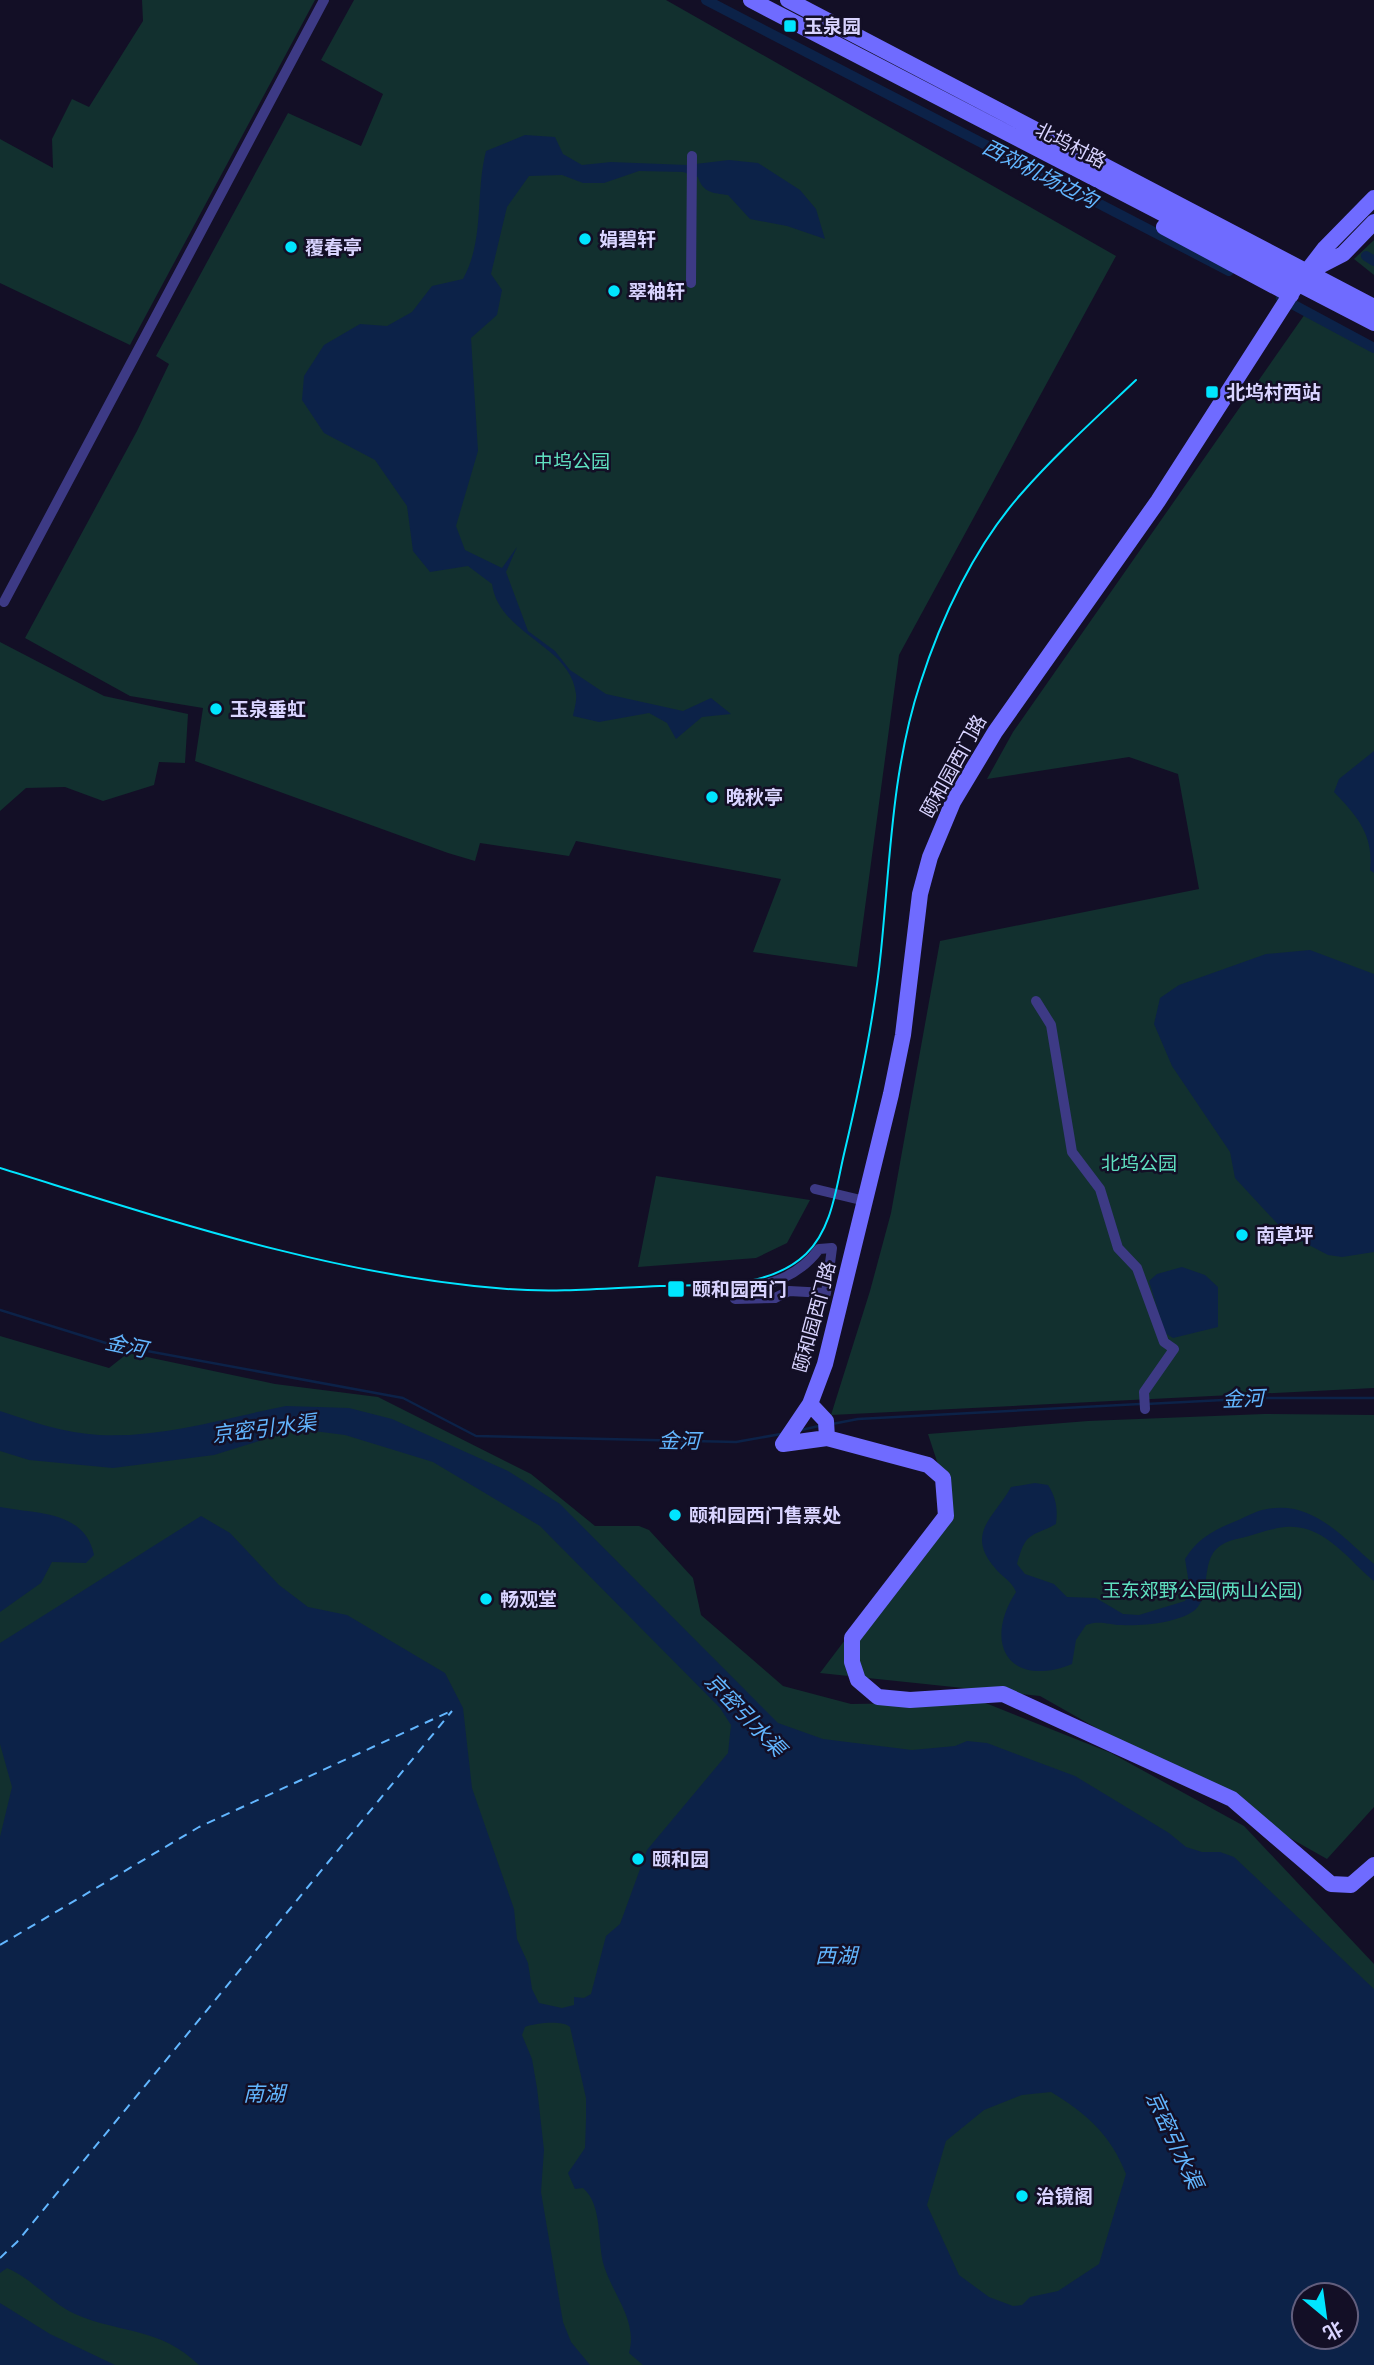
<svg xmlns="http://www.w3.org/2000/svg" width="1374" height="2365" font-family="Lato,'Noto Sans SC',sans-serif">
<style>
.green{fill:#12302f;fill-rule:evenodd}
.water{fill:#0c2248;fill-rule:evenodd}
.lines{fill:none;stroke-linecap:round;stroke-linejoin:round}
.stream{stroke:#0c2248;stroke-width:2.5}
.canal{stroke:#0c2248;stroke-width:10}
.ferry{stroke:#62b6ff;stroke-width:2;stroke-dasharray:9 7;stroke-linecap:butt}
.street{stroke:#3d3a85;stroke-width:10}
.secondary{stroke:#6f6bff;stroke-width:16}
.tram{stroke:#00e5ff;stroke-width:2}
.poi-dot{fill:#00e5ff;stroke:#130f26;stroke-width:2.5}
.labels{text-anchor:middle;stroke-width:5;stroke-linejoin:round;paint-order:stroke}
.poi-label{font-size:19px;font-weight:bold;fill:#d9d4ff;stroke:#130f26;text-anchor:start}
.street-label{font-size:19px;fill:#d9d4ff;stroke:#130f26}
.park-label{font-size:19px;fill:#5fe0c0;stroke:#130f26}
.water-label{font-size:21px;font-style:italic;fill:#62b6ff;stroke:#130f26}
</style>
<rect width="100%" height="100%" fill="#130f26"/>
<!-- green -->
<path class="green" d="M142 0H315L130 345 0 283V139L53 168 52 139 72 99 89 107 143 21Z
M354 0H666L1116 256 899 655 857 967 753 952 781 879 576 841 569 856 480 843 475 861 448 853 195 761 203 708 130 696 25 638 137 431 169 364 156 356 288 113 361 146 383 94 321 60Z
M1374 240V275L1354 259Z
M1305 314 1374 353V1388L831 1415 870 1291 891 1213 940 941 1199 889 1178 774 1129 757 987 779 1013 732Z
M0 642 104 696 188 714 185 763 159 762 154 785 103 801 65 787 26 788 0 811Z
M656 1176 810 1200 787 1243 756 1258 638 1267Z
M0 1336 109 1368 128 1353 275 1384 378 1397 531 1474 595 1526H639L649 1530 693 1578 701 1615 783 1686 851 1704 983 1702 1111 1753 1244 1826 1374 1964V2365H0ZM1304 2295H1346V2337H1304Z
M1264 1414 1374 1415V1807L1327 1859 1040 1696 820 1673 950 1501 928 1434 1088 1421Z"/>
<!-- water -->
<path class="water" d="M525 135 555 137 563 154 582 165 611 162 687 165 729 160 758 163 800 190 816 209 825 239 787 226 750 219 728 195C713 193 703 193 698 177L683 172 639 171 604 183H583L562 175 529 176 507 207 491 274 502 290 497 315 471 338 478 451 456 526 465 550 502 568 517 547 506 572 528 631 555 651 570 670 606 694 683 711 711 698 731 714 702 717 676 739 667 723 649 713 599 722 573 716C574 710 577 701 576 694 571 645 499 635 492 584L468 566 430 572 413 551 407 506 375 460 324 433 302 400 304 376 324 345 360 324 387 326 412 312 432 286 463 279C485 239 475 194 486 151Z
M1374 751V873L1370 870C1374 835 1357 816 1334 792L1339 779Z
M1310 950 1374 974V1252L1342 1257 1328 1255 1286 1233 1235 1178 1230 1152 1172 1066 1154 1024 1160 998 1179 985 1266 954Z
M1182 1267 1205 1275 1218 1287V1327L1173 1338 1165 1333 1149 1281 1157 1274Z
M286 1406 349 1408 392 1419 508 1471 560 1504 778 1723 823 1739 912 1750 955 1746 967 1741 987 1743 1075 1776 1169 1833 1186 1847 1202 1852H1220L1234 1857 1374 1989V2365H643L629 2353C638 2321 613 2295 604 2266 597 2243 603 2205 583 2188L575 2189 568 2173 585 2148 586 2119V2098L570 2027C563 2020 535 2023 525 2027L522 2035 532 2059 537 2088 544 2150 541 2192 563 2322 571 2342 590 2365H199C160 2327 121 2334 75 2314 49 2302 33 2279 7 2268L0 2273V1837L12 1787 0 1744V1643L201 1516 230 1533 279 1585 308 1607 347 1615 445 1673 463 1708 472 1788 514 1909 517 1939 528 1963 532 1989 539 2003 562 2008 574 2005V1997L584 1998 591 1994 606 1936 620 1924 647 1850 728 1753 731 1725 720 1708 540 1526 433 1462 345 1435 298 1429 214 1455 113 1468 29 1460 0 1451V1411C32 1422 65 1433 99 1435 162 1438 225 1418 286 1406ZM1051 2092C1086 2113 1111 2135 1126 2174L1099 2264 1058 2291 1030 2297 1022 2305 1013 2306 989 2297 959 2275 927 2205 946 2141 984 2110 1022 2095ZM1304 2295H1346V2337H1304Z
M1035 1483 1048 1485C1056 1497 1058 1509 1056 1524 1030 1538 1026 1531 1017 1564L1025 1574 1054 1584 1067 1597 1096 1598 1123 1614 1139 1615 1185 1601 1190 1590 1185 1559C1198 1538 1214 1530 1236 1521 1246 1517 1257 1510 1267 1509 1313 1500 1343 1538 1374 1564V1581C1348 1560 1324 1523 1285 1527 1273 1528 1261 1533 1249 1536 1234 1540 1220 1541 1212 1555 1203 1571 1209 1598 1195 1610 1178 1623 1143 1626 1122 1625 1108 1625 1100 1620 1086 1625L1076 1640 1072 1664C1010 1689 982 1644 1016 1592 1012 1581 1002 1577 995 1568 965 1533 994 1518 1011 1487Z
M0 1507C35 1514 85 1510 94 1555L86 1563 52 1562 41 1583 0 1612Z
M0 2303 50 2334 115 2365H0Z"/>
<g class="lines">
<!-- stream -->
<path class="stream" d="M0 1310 109 1344 403 1398 476 1436 736 1442 781 1434
M1146 1404 1262 1398H1374
M832 1424 858 1419 1140 1404
M801 1430 819 1426"/>
<!-- canal -->
<path class="canal" d="M706 0 1229 271
M1366 256 1374 261
M1281 298 1374 348"/>
<!-- ferry -->
<path class="ferry" d="M0 1945 199 1827 451 1711
M0 2258 17 2242 452 1711"/>
<!-- street -->
<path class="street" d="M691 283 692 156
M4 602 324 0
M1036 1001 1051 1025 1072 1152 1100 1189 1118 1248 1137 1268 1164 1342 1174 1349 1144 1392 1145 1409
M815 1189 865 1201
M832 1248 826 1293 789 1291 775 1298 735 1299 737 1288C768 1288 800 1275 819 1249Z"/>
<!-- secondary -->
<path class="secondary" d="M751 0 1374 323
M788 0 1374 307
M1164 227 1291 295
M1310 271 1343 254 1374 222
M810 1404 826 1421 827 1438
M783 1444 810 1404 825 1364 891 1094 903 1035 920 894 930 857 953 802 995 732 1158 501 1298 283 1325 248 1374 198
M783 1444 827 1438 928 1465 943 1478 946 1516 852 1638V1662L858 1680 878 1697 910 1700 1003 1694 1232 1799 1331 1884 1351 1885 1374 1865"/>
<!-- tram -->
<path class="tram" d="M0 1168C166 1219 333 1276 507 1289 557 1293 610 1288 660 1286 709 1284 768 1290 806 1254 832 1229 836 1188 844 1154 860 1087 874 1020 881 951 890 862 892 769 920 684 941 618 975 546 1021 494 1056 454 1097 417 1136 380"/>
</g>
<!-- markers -->
<g class="poi-dot">
<rect x="783" y="19" width="14" height="14" rx="3.5"/>
<circle cx="585" cy="239" r="7"/>
<circle cx="291" cy="247" r="7"/>
<circle cx="614" cy="291" r="7"/>
<rect x="1205" y="385" width="14" height="14" rx="3.5"/>
<circle cx="216" cy="709" r="7"/>
<circle cx="712" cy="797" r="7"/>
<circle cx="1242" cy="1235" r="7"/>
<rect x="667" y="1280" width="18" height="18" rx="3.5"/>
<circle cx="675" cy="1515" r="7"/>
<circle cx="486" cy="1599" r="7"/>
<circle cx="638" cy="1859" r="7"/>
<circle cx="1022" cy="2196" r="7"/>
</g>
<g class="labels">
<!-- poi labels -->
<g class="poi-label">
<text x="804" y="33">玉泉园</text>
<text x="599" y="246">娟碧轩</text>
<text x="305" y="254">覆春亭</text>
<text x="628" y="298">翠袖轩</text>
<text x="1226" y="399">北坞村西站</text>
<text x="230" y="716">玉泉垂虹</text>
<text x="726" y="804">晚秋亭</text>
<text x="1256" y="1242">南草坪</text>
<text x="692" y="1296">颐和园西门</text>
<text x="689" y="1522">颐和园西门售票处</text>
<text x="500" y="1606">畅观堂</text>
<text x="652" y="1866">颐和园</text>
<text x="1036" y="2203">治镜阁</text>
</g>
<!-- street labels -->
<g class="street-label">
<text transform="translate(1071 145) rotate(27)" y="7">北坞村路</text>
<text transform="translate(953 766) rotate(-61)" y="7">颐和园西门路</text>
<text transform="translate(814 1317) rotate(-75)" y="7">颐和园西门路</text>
</g>
<!-- park labels -->
<g class="park-label">
<text x="572" y="468">中坞公园</text>
<text x="1139" y="1170">北坞公园</text>
<text x="1202" y="1597">玉东郊野公园(两山公园)</text>
</g>
<!-- water labels -->
<g class="water-label">
<text transform="translate(1040 174) rotate(27)" y="7">西郊机场边沟</text>
<text transform="translate(126 1346) rotate(12)" y="7">金河</text>
<text transform="translate(1243 1399) rotate(-2)" y="7">金河</text>
<text transform="translate(264 1429) rotate(-7)" y="7">京密引水渠</text>
<text transform="translate(679 1441) rotate(1)" y="7">金河</text>
<text transform="translate(745 1715) rotate(46)" y="7">京密引水渠</text>
<text x="836" y="1963">西湖</text>
<text x="264" y="2101">南湖</text>
<text transform="translate(1174 2140) rotate(65)" y="7">京密引水渠</text>
</g>
</g>
<!-- north arrow -->
<g transform="translate(1325 2316) rotate(151)"><circle r="33" fill="#130f26" stroke="#625e7d" stroke-width="2"/>
<path d="M0-5L12 26L0 18L-12 26Z" fill="#00e5ff"/>
<text y="-10" font-size="19" font-weight="bold" text-anchor="middle" fill="#d9d4ff">北</text>
</g>
</svg>
